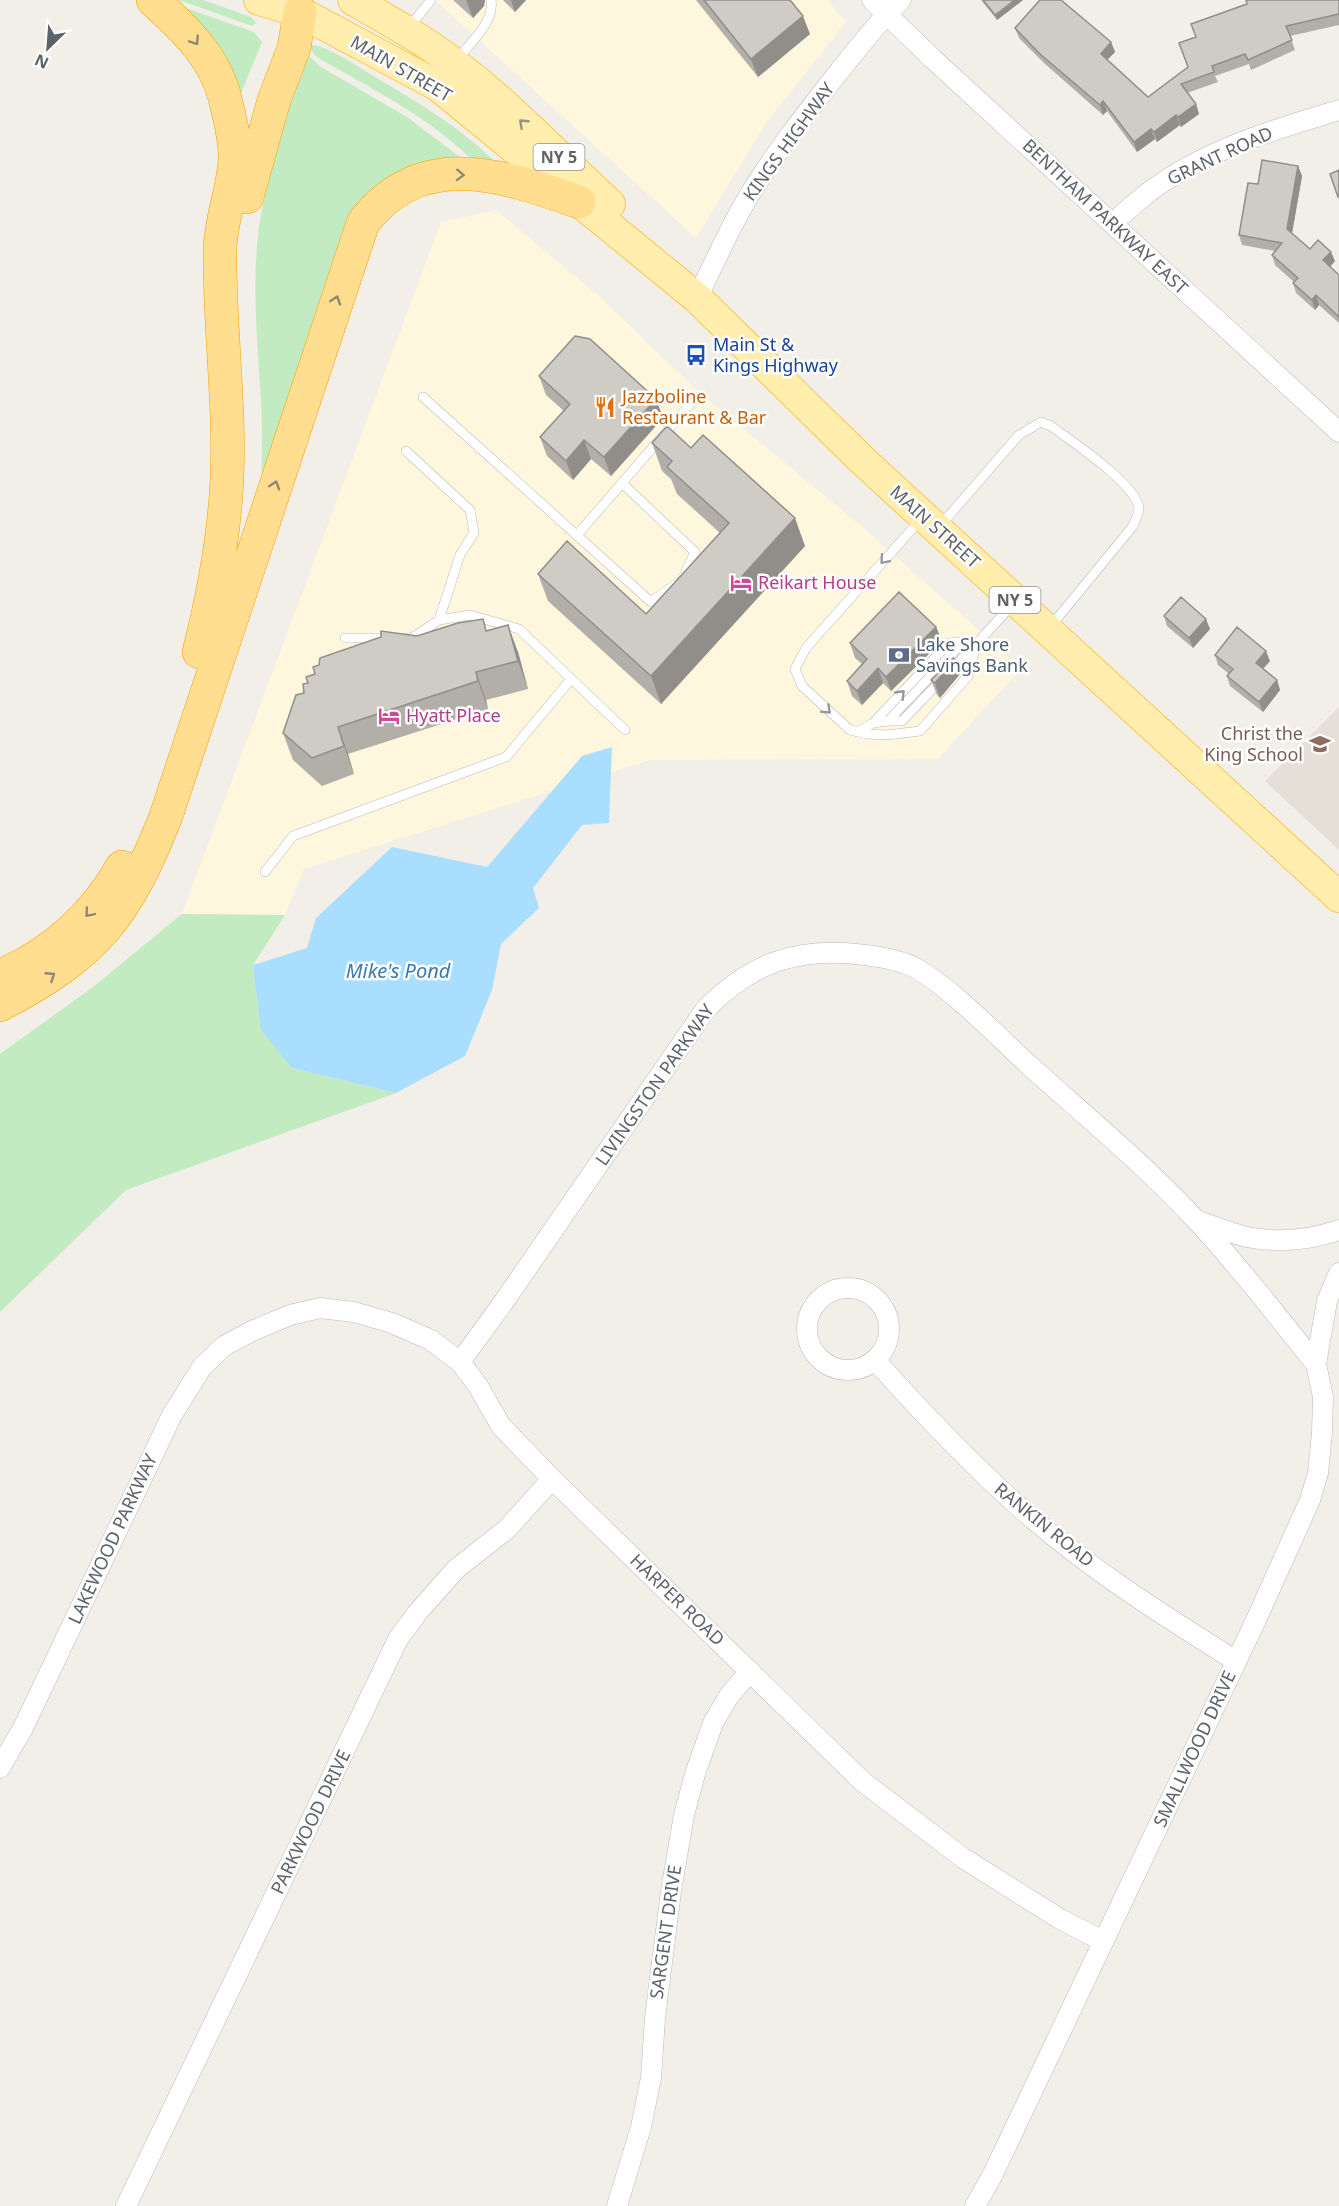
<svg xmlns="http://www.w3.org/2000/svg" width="1339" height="2206" font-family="'Noto Sans',sans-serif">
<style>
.commercial{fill:#fff6de}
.education{fill:#e4e0d7}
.green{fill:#c3ebc1}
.water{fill:#a9deff}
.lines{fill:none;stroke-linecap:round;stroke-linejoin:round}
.lane-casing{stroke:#b7babe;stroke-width:10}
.street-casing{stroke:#b7babe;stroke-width:21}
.primary-casing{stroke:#ffc653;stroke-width:32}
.highway-casing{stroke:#f89f00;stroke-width:34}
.lane{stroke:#fff;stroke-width:9}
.street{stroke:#fff;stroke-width:20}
.primary{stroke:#ffeeae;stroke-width:30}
.highway{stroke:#ffde90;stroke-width:33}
.wall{fill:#b2afa9}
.shaded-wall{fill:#918e8a}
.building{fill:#cfcbc5;stroke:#918e8a;stroke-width:1.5}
.oneway{stroke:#8e8874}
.oneway2{stroke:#969480}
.oneway3{stroke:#969a9d}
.labels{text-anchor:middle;stroke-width:5;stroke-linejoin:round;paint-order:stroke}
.shield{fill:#fff;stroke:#8e9295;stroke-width:1.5}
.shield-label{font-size:16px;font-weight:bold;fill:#5e6368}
.street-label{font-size:18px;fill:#5e6368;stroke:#fff}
.transit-label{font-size:18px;fill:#164399;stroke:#fff;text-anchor:start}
.food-label{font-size:18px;fill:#c56008;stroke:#fff;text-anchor:start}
.hotel-label{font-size:18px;fill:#b23c85;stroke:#fff;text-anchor:start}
.service-label{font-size:18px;fill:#4e5e75;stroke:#fff;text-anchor:start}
.education-label{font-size:18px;fill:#785e54;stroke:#fff;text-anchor:end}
.water-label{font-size:20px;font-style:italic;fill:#387ab2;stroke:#fff}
</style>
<rect width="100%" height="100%" fill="#f1efe7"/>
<!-- commercial -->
<path class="commercial" d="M435 0H827L846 22 766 123 696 238Z
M496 210 600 297 699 392 860 525 1022 668 938 759 650 760 304 869 285 915 182 914 441 222Z"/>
<!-- education -->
<path class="education" d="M1339 707V850L1265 781Z"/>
<!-- green -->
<path class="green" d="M179 0H203L251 17 256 23 252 26Z
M166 1 254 32 262 42 239 98Z
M314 45C334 50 354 64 372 75 415 101 461 127 497 164L478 166C434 119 370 88 315 56L309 46Z
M310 57 321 67 407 117 465 161 369 203 262 493C261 462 263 432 261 401 258 346 252 291 258 236 265 175 289 118 301 58Z
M182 914 285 915 253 965 292 1068 396 1093 126 1190 0 1312V1054L93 987Z"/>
<!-- water -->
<path class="water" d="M612 747 609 823 582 825 533 888 539 908 501 944 492 990 465 1056 396 1093 292 1068 261 1030 253 965 307 948 316 918 392 847 487 867 582 756Z"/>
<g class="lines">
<defs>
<path id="lane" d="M408 29 431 0
M456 61C469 44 495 22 491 0
M423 397 651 602 682 580 695 552 622 483
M922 518 806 648 795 669 802 686 850 730 867 734 887 735 920 731 968 676 976 644 1014 603
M940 526 1019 435 1041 422 1051 426C1071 441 1136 484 1139 508 1139 514 1135 520 1133 526L1051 626
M577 535 693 401
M439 620 470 615 519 629 625 730
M345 638H387
M404 638H412L439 620 460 555 474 533 470 510 406 451
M888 721H902L976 644
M873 723 888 721 963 642
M857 732 873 723 949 643 958 642 976 644
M265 872 293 836 506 757 571 679"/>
<path id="street" d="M872 0 933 59 1339 432
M1113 223C1131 207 1149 190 1171 177 1222 145 1282 127 1339 110
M697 298C713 266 728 231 747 199 774 154 808 111 841 69 861 45 879 20 901 0
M1198 1221C1214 1226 1231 1233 1247 1237 1277 1243 1310 1240 1339 1230
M807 1329a41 41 0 1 1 82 0a41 41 0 1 1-82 0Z
M875 1360C925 1416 976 1470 1033 1519 1096 1573 1166 1617 1236 1661
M460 1362 505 1300 705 1010C751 962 800 946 865 955 882 957 903 961 917 969 955 991 998 1037 1031 1067 1087 1117 1146 1166 1197 1221 1239 1266 1277 1316 1316 1364
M0 1768 24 1726 172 1415 202 1367 224 1346 252 1331 290 1315 320 1308 354 1312 392 1323 431 1340 460 1362 478 1386 501 1426 552 1479 862 1781 963 1858 1060 1919 1103 1941
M126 2206 398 1639 418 1612 456 1569 507 1529 552 1479
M617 2206 641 2127 651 2078 655 2018 671 1891 684 1815 695 1774 713 1723 729 1696 750 1671
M975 2206 993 2174 1256 1620 1310 1500 1318 1473 1322 1433 1323 1397 1316 1364 1327 1301 1339 1273"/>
<path id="primary" d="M259 0 300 12 438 86 697 298 862 460 1339 897
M353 0C388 20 422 39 454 63 510 105 558 157 610 204"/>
<path id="highway" d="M153 0C183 27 215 57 225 98 229 115 235 137 235 156 235 186 220 220 220 250 219 332 232 414 226 495 222 548 212 601 199 652
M247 197 274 100 294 48 300 12
M0 976C52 954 94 916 122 867
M0 1005C97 954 126 917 166 816L363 223C421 147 502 175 579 202"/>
</defs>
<!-- lane casing -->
<use href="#lane" class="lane-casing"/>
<!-- street casing -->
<use href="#street" class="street-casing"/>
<!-- primary casing -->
<use href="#primary" class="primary-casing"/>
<!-- highway casing -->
<use href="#highway" class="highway-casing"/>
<!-- lane -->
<use href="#lane" class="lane"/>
<!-- street -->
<use href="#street" class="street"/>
<!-- primary -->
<use href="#primary" class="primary"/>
<!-- highway -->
<use href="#highway" class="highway"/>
</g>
<!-- wall -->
<path class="wall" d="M453 0H485L484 6 473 18Z
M503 0H526L515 12Z
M696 0H790L810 34 758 77Z
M981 0H1023L997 20Z
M1339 0V25L1290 36 1295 50 1251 70 1249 64 1215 76 1218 82 1187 93 1196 104 1199 114 1181 127 1180 125 1157 142 1155 139 1137 152 1107 111 1103 115 1044 63 1019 38 1015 28 1111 42 1115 52 1107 60 1148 97 1188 67Z
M1298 166 1302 176 1292 233 1310 249 1335 261 1330 267 1339 275V323L1319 305 1315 310 1296 293 1293 283 1294 282 1275 265 1272 255 1275 251 1242 245 1239 235 1258 184Z
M539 376 656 399 663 418 611 476 591 459 573 480 547 456 540 437 564 411 546 395Z
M652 443 805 546 661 704 548 601 538 574 646 614 720 533 677 494 671 479 662 471Z
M1164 616 1210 629 1193 648 1167 626Z
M936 627 942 641 891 691 883 683 862 705 852 696 847 681 862 664 855 658 850 643Z
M487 631 518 652 528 689 486 700 488 709 348 754 354 774 322 786 293 760 283 733 304 693 308 683 315 674 417 636Z
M1215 655 1270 661 1263 669 1277 680 1280 690 1263 712 1230 686 1227 676 1229 674 1218 665Z
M955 660 960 674 940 698 937 695 931 680Z"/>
<!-- shaded-wall -->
<path class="shaded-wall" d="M466 0H485L484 6 473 18Z
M511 0H526L515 12Z
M1015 0H1023L997 20 995 15Z
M803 16 810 34 758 77 751 59Z
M1111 42 1115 52 1104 63 1101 54Z
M1103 101 1107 111 1103 115 1100 105Z
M1196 104 1199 114 1181 127 1178 117Z
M1176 115 1180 125 1157 142 1154 132Z
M1151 129 1155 139 1137 152 1134 142Z
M1298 166 1302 176 1291 239 1287 229Z
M1331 252 1335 261 1327 270 1323 260Z
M1316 295 1319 305 1315 310 1312 300Z
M656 399 663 418 611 476 604 457Z
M584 440 591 459 573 480 566 461Z
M795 518 805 546 661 704 651 676Z
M1206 619 1210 629 1193 648 1189 638Z
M508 625 518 652 528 689 518 661Z
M936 627 942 641 891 691 886 677Z
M1266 651 1270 661 1259 673 1256 663Z
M955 660 960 674 940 698 935 683Z
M878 668 883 683 862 705 857 691Z
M476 672 486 700 488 709 478 681Z
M1277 680 1280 690 1263 712 1259 702Z
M338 727 348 754 354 774 344 746Z"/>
<!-- building -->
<path class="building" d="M704 0H790L803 16 751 59Z
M983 0H1015L995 15Z
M1040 0H1061L1111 42 1101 54 1148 97 1188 67 1179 43 1196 37 1191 24 1247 4 1246 1 1248 0H1339V14L1286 26 1292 40 1248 60 1245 54 1212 66 1214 72 1181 84 1196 104 1178 117 1176 115 1154 132 1151 129 1134 142 1103 101 1100 105 1040 54 1015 28Z
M1262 160 1298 166 1287 229 1310 249 1318 240 1331 252 1323 260 1339 275V317L1316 295 1312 300 1293 283 1298 278 1272 255 1282 243 1239 235 1248 183 1258 184Z
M1339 170V196L1338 197 1330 174Z
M575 336 590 339 656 399 604 457 584 440 566 461 540 437 570 404 539 376Z
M667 426 691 448 703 435 795 518 651 676 538 574 567 541 646 614 729 523 667 467 672 461 652 443Z
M899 592 936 627 886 677 878 668 857 691 847 681 867 659 850 643Z
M1181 597 1206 619 1189 638 1164 616Z
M483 619 486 631 508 625 518 661 476 672 478 681 338 727 344 746 312 758 283 733 296 695 304 693 303 684 308 683 306 677 315 674 313 667 319 665 320 658 381 637V631L417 636 458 623Z
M1237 627 1266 651 1256 663 1277 680 1259 702 1227 676 1233 669 1215 655Z
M953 658 955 660 935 683 931 680Z"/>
<!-- one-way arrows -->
<defs><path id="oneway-chevron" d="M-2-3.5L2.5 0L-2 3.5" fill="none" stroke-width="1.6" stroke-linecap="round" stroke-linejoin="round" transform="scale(1.5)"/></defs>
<g class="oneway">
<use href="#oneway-chevron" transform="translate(195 41) rotate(56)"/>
<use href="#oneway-chevron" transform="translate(460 175) rotate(2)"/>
<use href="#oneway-chevron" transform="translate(336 300) rotate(-72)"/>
<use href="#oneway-chevron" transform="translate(275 485) rotate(-72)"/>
<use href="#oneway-chevron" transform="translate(89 913) rotate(130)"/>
<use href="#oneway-chevron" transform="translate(51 976) rotate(-33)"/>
</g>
<use class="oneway2" href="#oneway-chevron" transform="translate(523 123) rotate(-137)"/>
<g class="oneway3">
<use href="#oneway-chevron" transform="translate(884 560) rotate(131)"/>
<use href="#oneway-chevron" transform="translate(901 694) rotate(-46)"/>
<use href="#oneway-chevron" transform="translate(827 710) rotate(43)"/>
</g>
<!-- icons -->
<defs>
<symbol id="bus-bare" viewBox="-9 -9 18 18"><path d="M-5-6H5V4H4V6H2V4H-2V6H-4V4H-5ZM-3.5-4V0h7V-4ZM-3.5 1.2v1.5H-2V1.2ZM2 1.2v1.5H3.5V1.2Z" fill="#1a4fb4" stroke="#fff" stroke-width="2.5" paint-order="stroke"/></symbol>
<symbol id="restaurant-bare" viewBox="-9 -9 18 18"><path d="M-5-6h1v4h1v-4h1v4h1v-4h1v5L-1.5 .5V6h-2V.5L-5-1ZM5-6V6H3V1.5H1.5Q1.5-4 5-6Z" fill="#e8710a" stroke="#fff" stroke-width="2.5" paint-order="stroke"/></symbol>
<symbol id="hotel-bare" viewBox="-9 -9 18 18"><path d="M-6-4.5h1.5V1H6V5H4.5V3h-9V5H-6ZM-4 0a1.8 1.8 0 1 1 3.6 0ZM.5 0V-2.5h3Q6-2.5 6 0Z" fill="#d1479c" stroke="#fff" stroke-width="2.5" paint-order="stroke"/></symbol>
<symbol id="bank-bare" viewBox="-9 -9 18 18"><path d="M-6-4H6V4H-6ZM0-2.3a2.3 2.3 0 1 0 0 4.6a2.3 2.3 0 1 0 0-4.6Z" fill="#5c6f8a" stroke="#fff" stroke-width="2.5" paint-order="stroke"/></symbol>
<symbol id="school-bare" viewBox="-9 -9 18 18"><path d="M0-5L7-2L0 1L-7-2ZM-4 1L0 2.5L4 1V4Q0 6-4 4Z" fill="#8d6e63" stroke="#fff" stroke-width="2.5" paint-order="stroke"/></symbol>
</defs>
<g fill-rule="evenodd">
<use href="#bus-bare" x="681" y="340" width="30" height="30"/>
<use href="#restaurant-bare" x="590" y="392" width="30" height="30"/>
<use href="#hotel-bare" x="726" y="568" width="30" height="30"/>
<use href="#bank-bare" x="884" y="640" width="30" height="30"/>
<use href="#hotel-bare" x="374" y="701" width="30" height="30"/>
<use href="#school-bare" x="1305" y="729" width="30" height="30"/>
</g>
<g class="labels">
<!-- shield labels -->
<g class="shield">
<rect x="533.5" y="144" width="51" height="26" rx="4.5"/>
<rect x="989.5" y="587" width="51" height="26" rx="4.5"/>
</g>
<g class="shield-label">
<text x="559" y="163">NY 5</text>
<text x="1015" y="606">NY 5</text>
</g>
<!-- street labels -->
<g class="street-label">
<text transform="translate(401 69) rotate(30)" y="6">MAIN STREET</text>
<text transform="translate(789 142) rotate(-54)" y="6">KINGS HIGHWAY</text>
<text transform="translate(1220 156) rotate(-25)" y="6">GRANT ROAD</text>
<text transform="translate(1105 217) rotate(43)" y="6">BENTHAM PARKWAY EAST</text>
<text transform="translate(935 527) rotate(42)" y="6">MAIN STREET</text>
<text transform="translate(655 1085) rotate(-55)" y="6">LIVINGSTON PARKWAY</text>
<text transform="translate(1044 1525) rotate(39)" y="6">RANKIN ROAD</text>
<text transform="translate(113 1539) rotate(-65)" y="6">LAKEWOOD PARKWAY</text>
<text transform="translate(677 1600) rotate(44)" y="6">HARPER ROAD</text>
<text transform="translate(1195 1749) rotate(-65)" y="6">SMALLWOOD DRIVE</text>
<text transform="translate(311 1822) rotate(-64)" y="6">PARKWOOD DRIVE</text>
<text transform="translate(666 1932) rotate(-82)" y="6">SARGENT DRIVE</text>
</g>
<!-- transit labels -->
<g class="transit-label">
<text x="713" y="351">Main St &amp;<tspan x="713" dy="21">Kings Highway</tspan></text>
</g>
<!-- food labels -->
<g class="food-label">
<text x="622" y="403">Jazzboline<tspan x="622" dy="21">Restaurant &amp; Bar</tspan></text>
</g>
<!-- hotel labels -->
<g class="hotel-label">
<text x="758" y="589">Reikart House</text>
<text x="406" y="722">Hyatt Place</text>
</g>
<!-- service labels -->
<g class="service-label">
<text x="916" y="651">Lake Shore<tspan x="916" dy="21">Savings Bank</tspan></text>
</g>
<!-- education labels -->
<g class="education-label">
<text x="1303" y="740">Christ the<tspan x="1303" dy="21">King School</tspan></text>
</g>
<!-- water labels -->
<g class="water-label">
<text x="398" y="978">Mike's Pond</text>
</g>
</g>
<!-- north arrow -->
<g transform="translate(48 48) rotate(205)" stroke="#ffffff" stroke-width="4.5" paint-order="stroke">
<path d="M0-4.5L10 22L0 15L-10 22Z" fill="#5e6368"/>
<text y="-9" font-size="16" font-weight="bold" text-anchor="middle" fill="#5e6368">N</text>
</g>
</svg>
